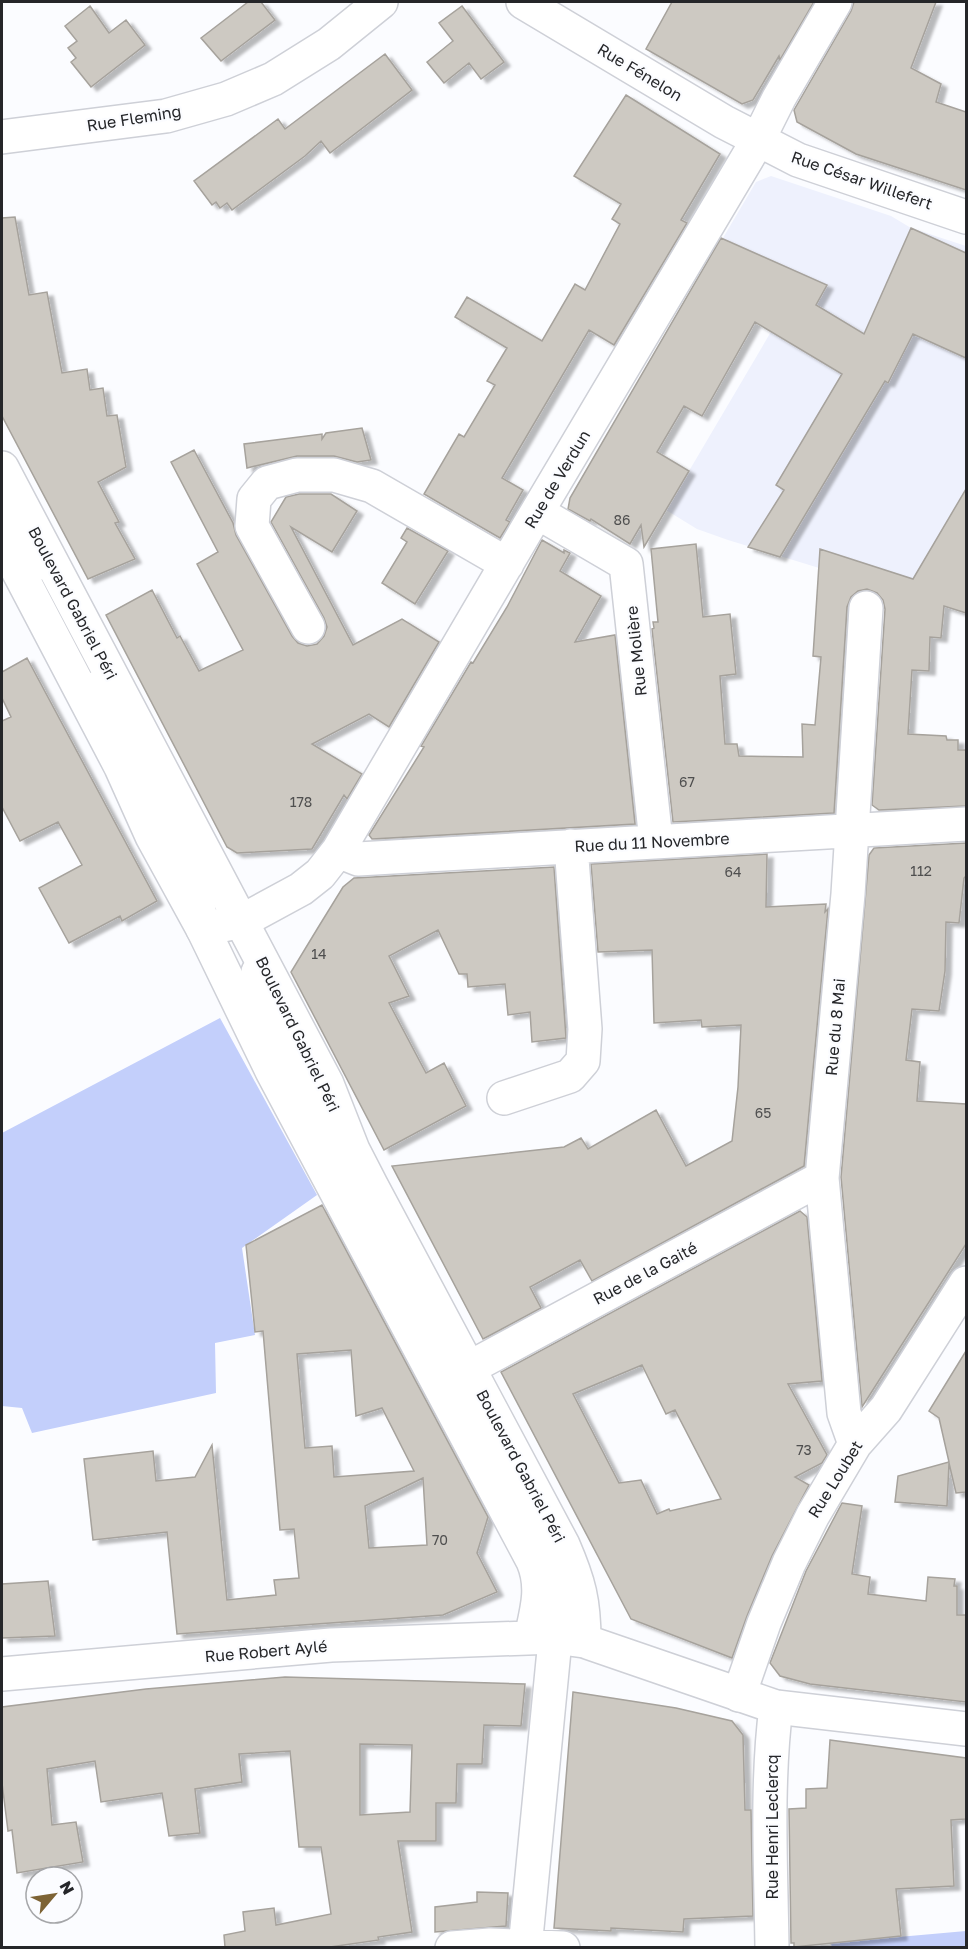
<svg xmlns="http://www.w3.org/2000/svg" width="968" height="1949" font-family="'Golos Text',sans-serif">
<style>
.built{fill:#eef1fd}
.green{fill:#c3cffb}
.building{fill:#cdc9c2;stroke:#a6a29c;stroke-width:1.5;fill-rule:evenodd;filter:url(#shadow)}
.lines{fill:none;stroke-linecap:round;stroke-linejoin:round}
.minor-casing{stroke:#ced0d7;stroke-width:36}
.major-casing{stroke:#ced0d7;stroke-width:36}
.minor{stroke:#fff;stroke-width:33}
.major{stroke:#fff;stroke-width:33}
.labels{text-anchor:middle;stroke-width:4.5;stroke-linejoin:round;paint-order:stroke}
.number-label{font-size:14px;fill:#4f4f4f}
.street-label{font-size:16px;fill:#252629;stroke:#fbfcff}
</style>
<defs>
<filter id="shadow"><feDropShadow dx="6" dy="4" stdDeviation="1.5" flood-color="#0004"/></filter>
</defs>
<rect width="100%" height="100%" fill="#fbfcff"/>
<!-- built -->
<path class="built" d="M771 176 891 216 911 228 966 246V613L728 540 697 529 666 510 785 308 710 260 756 182Z"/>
<!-- green -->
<path class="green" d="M220 1018 317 1195 242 1248 255 1335 215 1343 216 1393 32 1433 22 1408 2 1406V1133Z
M966 1931V1947L832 1948 831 1943Z"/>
<!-- building -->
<path class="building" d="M248 2H261L275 20 221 61 201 38Z
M672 2H814L780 60 779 56 753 100 742 104 646 49Z
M854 2H936L911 68 941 84 936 102 966 112V190L856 154 797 122 794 110 851 11Z
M90 6 109 33 126 20 145 45 91 87 71 62 76 58 68 48 77 41 65 26Z
M462 6 504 62 481 79 469 63 444 83 427 62 453 41 439 23Z
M385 54 412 90 330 153 321 141 305 156 232 210 227 203 220 208 216 202 212 205 194 181 278 119 285 129Z
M626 95 720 154 681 220 687 223 614 345 589 330 502 478 523 490 506 520 510 522 500 538 424 494 459 434 464 437 495 385 487 381 507 348 455 317 467 297 542 341 575 284 585 290 620 224 612 219 621 204 574 176Z
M15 217 29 295 47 292 62 373 87 369 90 390 103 388 107 416 117 415 126 467 98 482 119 522 115 523 135 559 88 579 2 416V218Z
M911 228 966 253V358L913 334 888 383 885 381 780 557 748 547 784 490 776 485 842 374 755 322 702 416 684 406 657 452 689 471 644 547 641 525 630 544 591 519 590 521 568 509 570 498 721 238 827 285 816 305 864 334Z
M362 428 371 460 357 462 334 456H297L247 468 244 444 322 434V439L326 433Z
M194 450 233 523 236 535 292 636 298 643 307 646 317 644 324 636 327 627 324 618 271 522 286 497 299 494H331L357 511 332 552 291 527 353 645 402 619 439 642 389 727 369 714 312 744 362 774 347 799 344 795 312 849 237 853 227 847 106 615 152 590 177 638 180 636 199 671 243 650 197 564 218 552 171 462Z
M966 489V613L944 606 941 638 930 637 929 671 912 670 908 734 946 736 947 740H958V750H966V806L879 810 872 805 885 609 883 600 877 593 867 589 858 591 851 597 847 607 834 813 673 822 652 629 654 628 653 622H658L651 549 696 544 703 617 730 614 736 674 720 676 725 744H737L739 756 803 757 802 724 815 725 821 657 813 656 820 549 913 579Z
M407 528 448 551 415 604 382 583 407 542 401 538Z
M542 540 564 553V550L570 553 560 571 601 596 575 642 615 635 635 824 372 839 369 835 424 747 421 746 471 662 473 663 507 607Z
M27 658 157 901 122 921 120 916 69 943 39 888 82 865 58 822 20 841 2 807V721L11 717 2 698V672Z
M966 843V876L964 878 959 923 946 922 945 971 939 1011 912 1009 906 1060 920 1062 917 1101 966 1104V1244L862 1407 841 1177 869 855 874 848Z
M767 854 766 907 826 904 825 912 828 909 804 1166 592 1281 580 1260 530 1287 541 1308 483 1339 392 1166 564 1147 581 1138 588 1149 656 1110 686 1166 732 1141 738 1087 741 1025 702 1027 701 1020 654 1023 652 950 598 952 591 864Z
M554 867 566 1038 532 1042 530 1012 508 1015 505 984 468 987 467 974H459L438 930 389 956 409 996 389 1003 426 1073 444 1063 466 1106 384 1150 291 972 319 926 343 887 354 878Z
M322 1205 488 1517 477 1553 497 1592 443 1615 177 1634 167 1532 93 1540 84 1459 153 1451 156 1481 195 1477 212 1445 227 1600 276 1595 274 1580 299 1578 294 1529 280 1530 263 1331 255 1332 246 1245ZM351 1350 356 1416 382 1408 414 1471 334 1477 332 1446 305 1448 297 1354ZM423 1478 427 1545 369 1548 365 1506Z
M800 1211 807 1217 822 1381 788 1384 827 1455 822 1463 795 1477 809 1485 772 1556 747 1616 732 1658 631 1619 501 1372ZM642 1365 666 1414 675 1410 721 1499 670 1511 669 1509 657 1514 641 1480 619 1483 573 1394Z
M966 1351V1492L956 1493 949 1463 947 1506 895 1502 898 1476 949 1462 939 1418 929 1411Z
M842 1503 862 1506 852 1574 870 1577 868 1594 926 1601 928 1577 955 1579 954 1586H957V1615H966V1702L810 1684 780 1676 770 1663 806 1571Z
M48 1581 55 1636 2 1638V1584Z
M285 1677 525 1684 521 1726 484 1725 482 1764H457L456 1803H436V1841H398L412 1932 378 1937 379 1940 330 1947H225L224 1935 245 1931 243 1912 274 1908 276 1925 331 1914 321 1847H299L290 1751 239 1754 242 1782 195 1789 200 1833 169 1836 162 1793 101 1802 95 1761 47 1769 52 1825 76 1822 83 1862 17 1873 12 1830 8 1831 2 1783V1707L146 1689ZM360 1744 412 1745 410 1812 360 1815Z
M573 1692 676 1708 732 1721 743 1735 745 1810H751L753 1916 684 1919 683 1932 611 1928V1931L554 1928Z
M830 1740 966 1758V1819L951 1820 954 1886 896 1889 901 1936 794 1947V1943H791L789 1809 806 1808V1789L827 1788Z
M477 1892 508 1893 506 1926 435 1932V1907L477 1902Z"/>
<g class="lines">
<defs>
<path id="minor" d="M523 2 724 122 798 160 966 217
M2 137 166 116 226 99 273 79 329 44 381 2
M2 508 32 566
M537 512 626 564 656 841
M308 627 252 526 254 499 267 483 297 475H334L372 486 507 564
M97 688 186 850 203 929 242 921 301 889 320 874 338 851 537 512 758 140 779 98 835 2
M338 851 358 859 966 824
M258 972 287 1063 363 1204 373 1213
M504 1098 570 1076 583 1061 585 1029 571 846
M360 1234 393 1263 543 1543 556 1576 559 1599 525 1948
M469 1368 822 1178
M855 1444 844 1413 822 1178 848 894 866 608
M739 1695 764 1623 789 1563 813 1515 855 1444 886 1409 966 1283
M452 1948 490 1945 563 1948
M772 1948C771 1868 766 1786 776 1707"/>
<path id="major" d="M2 468 327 1084 353 1150 371 1185 563 1545C579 1582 584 1601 584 1641
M2 540 121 767 152 836 203 929 272 1071 533 1561C544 1587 537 1610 531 1637
M2 1674 331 1645 555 1637 584 1641 776 1707 966 1729"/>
</defs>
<!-- minor casing -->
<use href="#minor" class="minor-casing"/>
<!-- major casing -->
<use href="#major" class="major-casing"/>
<!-- minor -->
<use href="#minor" class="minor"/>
<!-- major -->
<use href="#major" class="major"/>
</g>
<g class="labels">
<!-- number labels -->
<g class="number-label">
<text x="622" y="525">86</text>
<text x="687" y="787">67</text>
<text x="301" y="807">178</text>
<text x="921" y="876">112</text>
<text x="733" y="877">64</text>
<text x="319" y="959">14</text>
<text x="763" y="1118">65</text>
<text x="804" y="1455">73</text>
<text x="440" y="1545">70</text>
</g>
<!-- street labels -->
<g class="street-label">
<text transform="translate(640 72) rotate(31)" y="6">Rue Fénelon</text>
<text transform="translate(134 118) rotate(-9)" y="6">Rue Fleming</text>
<text transform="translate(862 180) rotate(19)" y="6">Rue César Willefert</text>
<text transform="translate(557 479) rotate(-59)" y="6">Rue de Verdun</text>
<text transform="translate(73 603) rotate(62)" y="6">Boulevard Gabriel Péri</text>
<text transform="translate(636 651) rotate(-96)" y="6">Rue Molière</text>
<text transform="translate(652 842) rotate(-3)" y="6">Rue du 11 Novembre</text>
<text transform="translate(835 1027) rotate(-85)" y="6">Rue du 8 Mai</text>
<text transform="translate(298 1034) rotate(64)" y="6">Boulevard Gabriel Péri</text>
<text transform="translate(645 1273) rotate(-28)" y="6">Rue de la Gaité</text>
<text transform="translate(521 1466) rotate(62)" y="6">Boulevard Gabriel Péri</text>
<text transform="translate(835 1479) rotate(-58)" y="6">Rue Loubet</text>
<text transform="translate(266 1651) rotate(-5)" y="6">Rue Robert Aylé</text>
<text transform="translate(772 1827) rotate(-90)" y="6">Rue Henri Leclercq</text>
</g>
</g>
<!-- border -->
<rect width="968" height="1949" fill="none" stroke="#252629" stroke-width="6"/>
<!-- north arrow -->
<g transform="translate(54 1895) rotate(61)"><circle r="28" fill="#fbfcff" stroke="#a5a6a9" stroke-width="1.5"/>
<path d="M0-4.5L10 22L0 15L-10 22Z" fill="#7d6335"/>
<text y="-9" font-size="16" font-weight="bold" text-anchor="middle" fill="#252629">N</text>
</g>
</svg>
